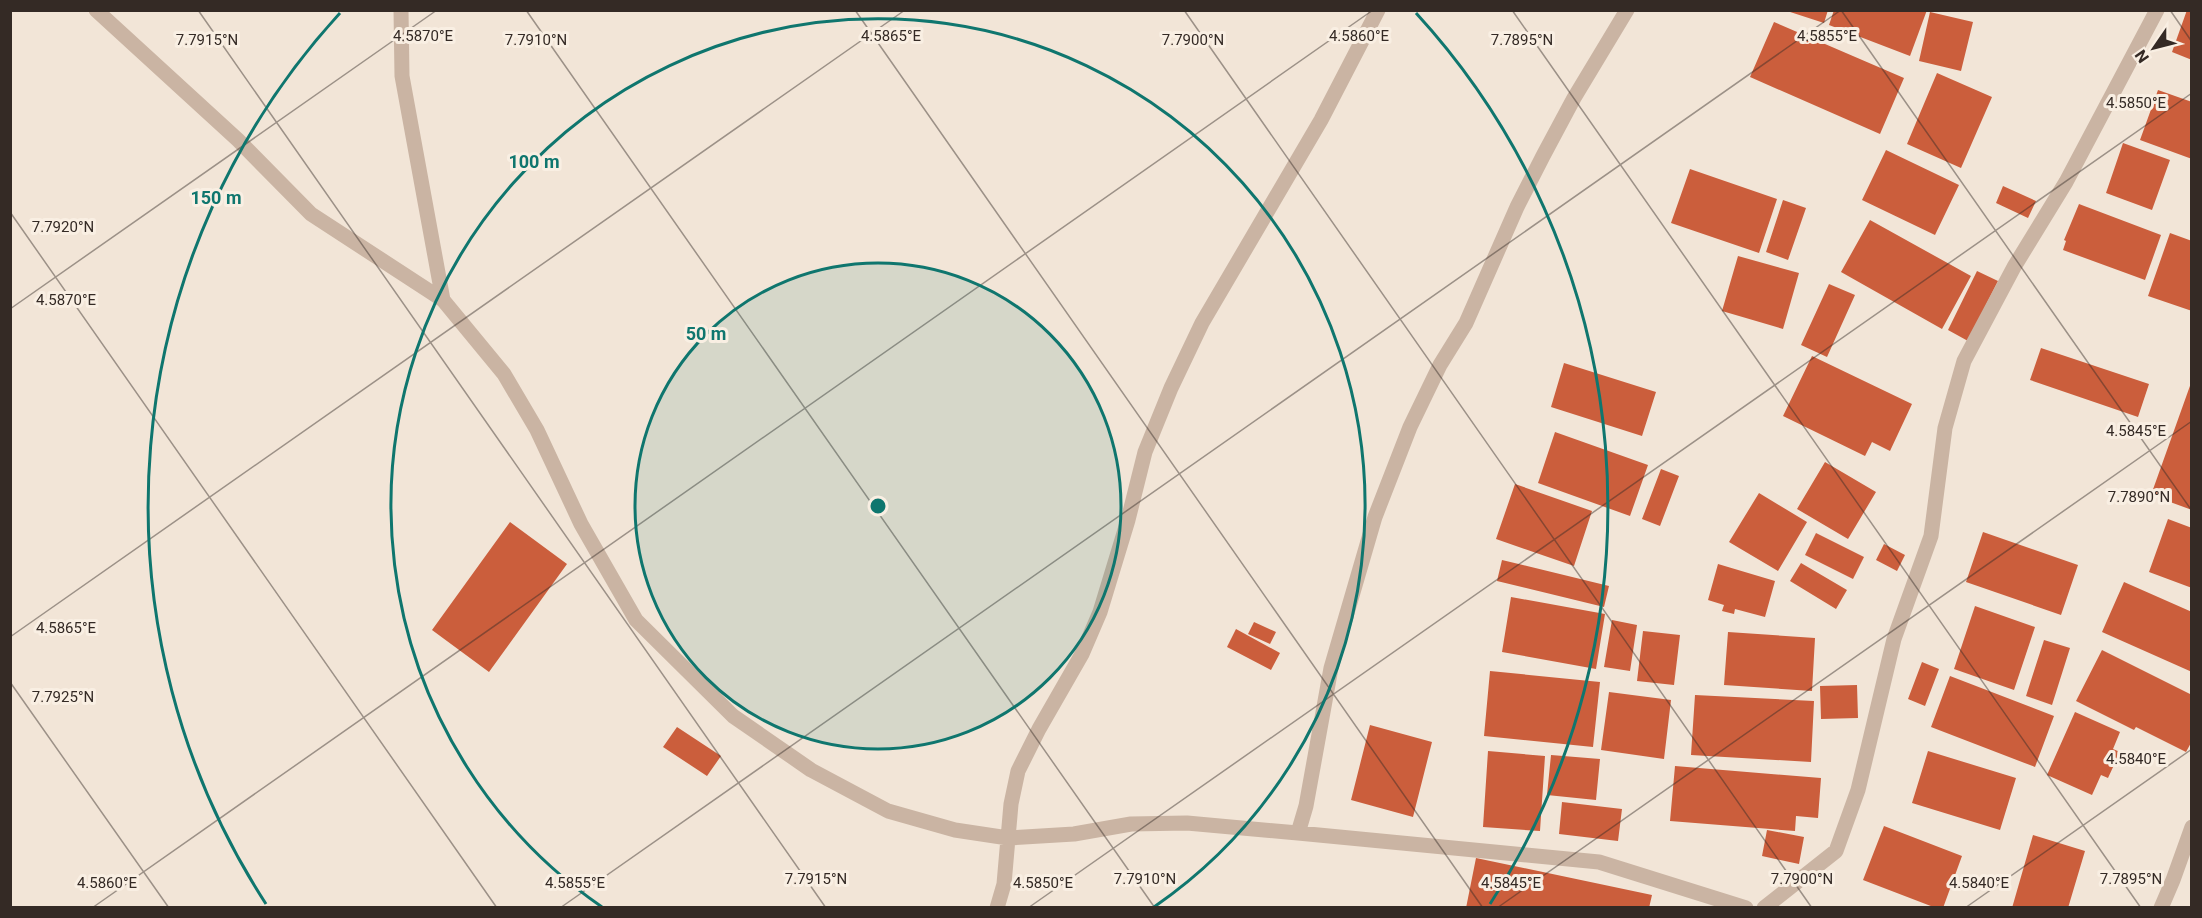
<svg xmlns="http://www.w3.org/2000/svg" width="2202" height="918" font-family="Roboto,sans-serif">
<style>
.building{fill:#cb5e3c}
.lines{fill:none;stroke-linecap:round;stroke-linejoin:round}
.street{stroke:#cab4a3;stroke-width:15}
.ticks{fill:none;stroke:#342a25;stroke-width:1.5;stroke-opacity:0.45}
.ring{fill:none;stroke:#0f766e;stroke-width:3}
.ticks-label{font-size:15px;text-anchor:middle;fill:#342a25;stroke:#f9efe3;stroke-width:6;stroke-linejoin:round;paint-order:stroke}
.centre{fill:#0f766e;stroke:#f9efe3;stroke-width:3}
.ring-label{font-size:18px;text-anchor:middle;font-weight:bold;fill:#0f766e;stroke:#f9efe3;stroke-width:6;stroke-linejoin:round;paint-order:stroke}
</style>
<rect width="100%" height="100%" fill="#f2e5d7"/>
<!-- building -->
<path class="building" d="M1784 10H1828L1824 23Z
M1834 10H1927L1910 56 1829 25Z
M2187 10H2192V60L2172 52Z
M1930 12 1973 22 1961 71 1919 61Z
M1774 22 1904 78 1880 134 1750 77Z
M1937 73 1992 97 1961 168 1907 144Z
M2158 90 2192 102V159L2140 140Z
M2123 143 2170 160 2152 210 2106 193Z
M1886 150 1959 185 1935 235 1862 200Z
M1690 169 1777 199 1759 253 1671 223Z
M2003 186 2036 201 2028 218 1996 203Z
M1783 200 1806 208 1788 260 1766 252Z
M2079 204 2161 235 2145 280 2063 250 2066 241 2064 240Z
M1870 220 1971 276 1942 329 1841 272Z
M2170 233 2192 241V311L2148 296Z
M1738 256 1799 273 1783 329 1722 311Z
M1977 271 1998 281 1968 341 1948 330Z
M1829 284 1855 295 1827 357 1801 345Z
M2041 348 2149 384 2138 417 2030 380Z
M1812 356 1912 404 1890 451 1872 442 1865 456 1783 416Z
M1564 363 1656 392 1642 436 1551 407Z
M2191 383H2192V510L2151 495Z
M1555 432 1648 465 1630 516 1538 483Z
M1825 462 1876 492 1848 539 1797 509Z
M1661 469 1679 476 1660 526 1642 519Z
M1515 484 1592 511 1574 566 1496 539Z
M1759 493 1807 522 1778 571 1729 542Z
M2168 519 2192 528V588L2149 572Z
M510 522 567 564 489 672 432 630Z
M1983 532 2078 565 2061 615 1966 582Z
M1816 533 1864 557 1853 579 1805 555Z
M1884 544 1905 555 1897 571 1876 560Z
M1502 560 1609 586 1604 607 1497 581Z
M1801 563 1847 590 1836 609 1790 581Z
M1718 564 1775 581 1765 617 1735 609 1734 614 1722 611 1724 605 1708 600Z
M2124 582 2192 612V672L2102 632Z
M1511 597 1605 614 1596 669 1502 652Z
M1975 606 2035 627 2014 690 1954 669Z
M1612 620 1637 625 1630 671 1604 667Z
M1254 622 1276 632 1270 644 1248 634Z
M1236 629 1280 653 1271 670 1227 647Z
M1643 631 1680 635 1674 685 1637 681Z
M1728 632 1815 638 1812 691 1724 685Z
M2044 640 2070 648 2052 705 2026 696Z
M2102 650 2192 695V741L2186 752 2136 727 2134 730 2076 701Z
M1922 662 1939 669 1925 706 1908 699Z
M1490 671 1600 682 1593 747 1484 736Z
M1950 676 2054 716 2035 767 1931 727Z
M1857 685 1858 718 1821 719 1820 686Z
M1609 692 1671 700 1664 759 1601 750Z
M1695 695 1814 701 1811 762 1691 755Z
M2075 712 2120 732 2113 749 2120 752 2108 778 2101 775 2092 795 2047 775Z
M1370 725 1432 742 1413 817 1351 800Z
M677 727 721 756 707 776 663 747Z
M1488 751 1545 756 1540 831 1483 827Z
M1928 751 2016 778 2000 830 1912 803Z
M1551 755 1600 759 1596 800 1547 795Z
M1675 766 1821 778 1818 818 1796 816 1795 831 1670 821Z
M1562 802 1622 809 1618 841 1559 834Z
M1884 826 1962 856 1943 908H1936L1863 880Z
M1767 830 1804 837 1799 864 1762 856Z
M2033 835 2085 851 2068 908H2012Z
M1476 858 1652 895 1649 908H1466Z"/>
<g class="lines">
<!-- street -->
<path class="street" d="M96 10 238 140 311 214 443 300 504 374 537 430 581 524 636 620 733 716 811 770 888 811 955 830 1008 838 1074 834 1131 824 1187 823 1298 833 1599 862 1746 908
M401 10 402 76 443 300
M1298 833 1306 806 1331 668 1375 517 1410 427 1440 365 1466 323 1517 207 1543 156 1574 98 1627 10
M997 908 1004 884 1011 804 1018 771 1039 729 1082 654 1100 612 1128 520 1145 452 1171 388 1202 323 1321 120 1378 10
M1764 908 1836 851 1858 790 1894 639 1931 536 1945 428 1964 361 2014 267 2066 182 2157 10
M2161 908 2173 880 2192 827"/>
</g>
<!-- ticks -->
<path class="ticks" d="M198 10 826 908M526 10 1155 908M855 10 1483 908M1184 10 1812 908M1512 10 2141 908M1841 10 2192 511M2170 10 2192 42M10 212 497 908M10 309 437 10M10 637 905 10M10 682 169 908M92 908 1373 10M560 908 1841 10M1028 908 2192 93M1497 908 2192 421M1965 908 2192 749"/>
<!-- distance rings -->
<circle cx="878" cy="506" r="243" fill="#0f766e" fill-opacity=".12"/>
<g class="ring">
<circle cx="878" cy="506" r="243"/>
<path d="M602 907A487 487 0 1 1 1154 907"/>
<path d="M266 904A730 730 0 0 1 340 13M1416 13A730 730 0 0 1 1490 904"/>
</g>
<g class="ticks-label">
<text x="891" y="41">4.5865°E</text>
<text x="1359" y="41">4.5860°E</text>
<text x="1827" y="41">4.5855°E</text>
<text x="423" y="41">4.5870°E</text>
<text x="536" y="45">7.7910°N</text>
<text x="1522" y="45">7.7895°N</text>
<text x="207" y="45">7.7915°N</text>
<text x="1193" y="45">7.7900°N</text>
<text x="2136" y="108">4.5850°E</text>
<text x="63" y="232">7.7920°N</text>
<text x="66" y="305">4.5870°E</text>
<text x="2136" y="436">4.5845°E</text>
<text x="2139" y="502">7.7890°N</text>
<text x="66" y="633">4.5865°E</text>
<text x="63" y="702">7.7925°N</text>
<text x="2136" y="764">4.5840°E</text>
<text x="816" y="884">7.7915°N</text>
<text x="1145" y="884">7.7910°N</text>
<text x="1802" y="884">7.7900°N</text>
<text x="2131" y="884">7.7895°N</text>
<text x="107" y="888">4.5860°E</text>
<text x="575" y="888">4.5855°E</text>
<text x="1043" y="888">4.5850°E</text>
<text x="1511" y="888">4.5845°E</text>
<text x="1979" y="888">4.5840°E</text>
</g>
<circle cx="878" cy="506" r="9" class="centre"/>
<g class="ring-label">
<text x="534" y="168">100 m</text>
<text x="216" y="204">150 m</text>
<text x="706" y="340">50 m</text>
</g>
<!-- border -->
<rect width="2202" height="918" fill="none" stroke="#342a25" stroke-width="24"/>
<!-- north arrow -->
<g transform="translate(2154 48) rotate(235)" stroke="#f9efe3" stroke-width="4.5" paint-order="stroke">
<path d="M0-4.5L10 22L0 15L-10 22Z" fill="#342a25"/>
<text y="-9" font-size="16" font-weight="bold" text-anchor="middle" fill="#342a25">N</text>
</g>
</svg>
